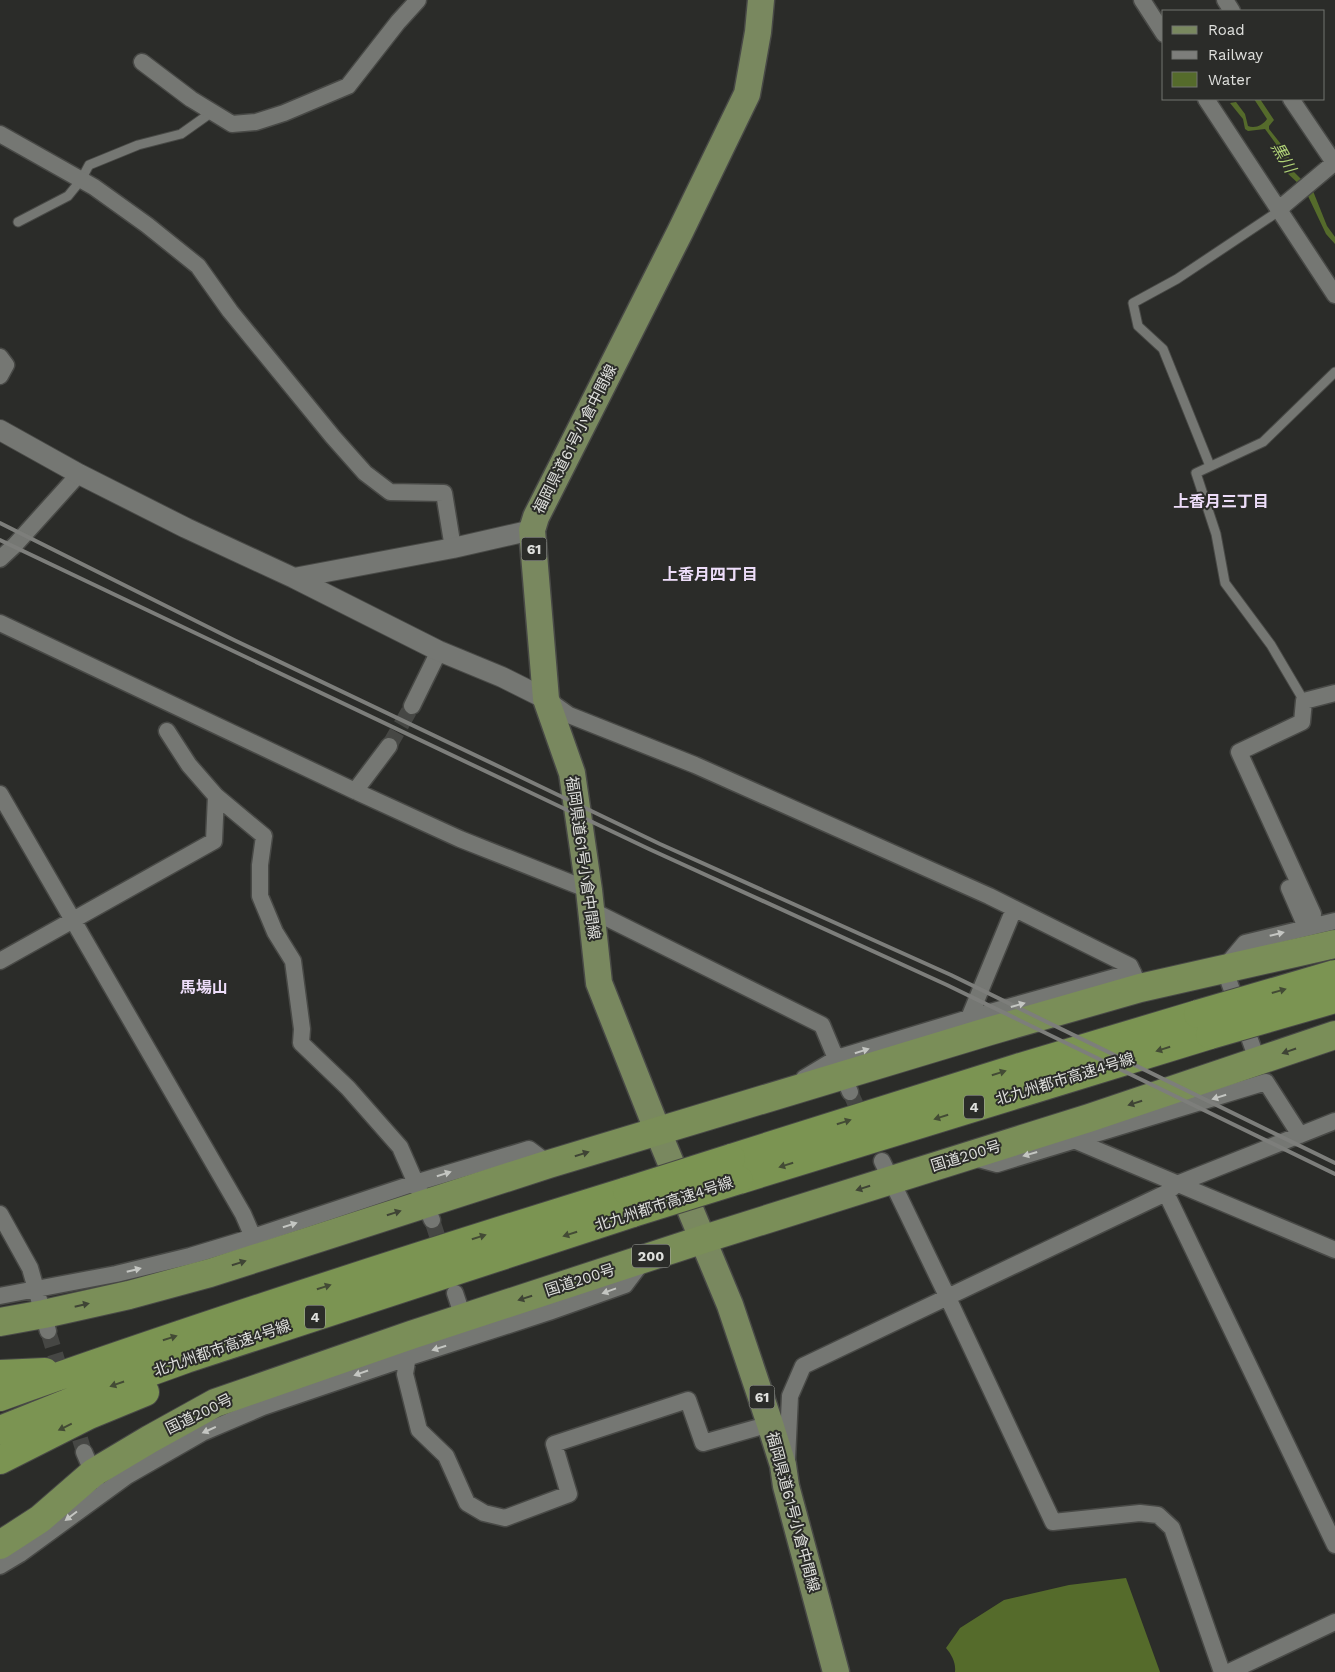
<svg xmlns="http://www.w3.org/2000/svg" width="1335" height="1672" font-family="'Work Sans','Noto Sans JP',sans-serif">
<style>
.water{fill:#556b2b}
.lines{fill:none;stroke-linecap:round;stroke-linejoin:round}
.minor-tunnel{stroke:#464744;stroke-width:16;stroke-dasharray:16 8;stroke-linecap:butt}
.service-casing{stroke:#484946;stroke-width:11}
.minor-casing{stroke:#484946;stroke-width:19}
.tertiary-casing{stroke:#484946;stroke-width:22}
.primary-casing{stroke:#484946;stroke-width:29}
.trunk-casing{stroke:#484946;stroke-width:30}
.motorway-casing{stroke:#484946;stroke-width:30}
.service{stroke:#757773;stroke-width:9}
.minor{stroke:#757773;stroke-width:16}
.tertiary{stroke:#757773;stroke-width:20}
.primary{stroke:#79885f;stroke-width:26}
.trunk{stroke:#7a8e58;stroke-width:28}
.motorway{stroke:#7b9452;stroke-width:28}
.rail{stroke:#7d7e7b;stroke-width:4}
.motorway-bridge-casing{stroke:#484946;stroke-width:30;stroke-linecap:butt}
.motorway-bridge{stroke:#7b9452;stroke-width:28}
.oneway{fill:#c4c6c2}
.oneway2{fill:#434b35}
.oneway3{fill:#3f4435}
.labels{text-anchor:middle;stroke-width:4;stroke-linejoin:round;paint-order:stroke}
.shield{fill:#2b2c29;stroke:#a9aaa7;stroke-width:1}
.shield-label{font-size:14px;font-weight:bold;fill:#dfe0dd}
.street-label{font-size:15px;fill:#dfe0dd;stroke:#2b2c29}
.water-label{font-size:16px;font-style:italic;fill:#b0d377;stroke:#2b2c29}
.neighbourhood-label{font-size:16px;font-weight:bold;fill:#edddf9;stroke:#2b2c29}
</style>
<rect width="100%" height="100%" fill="#2b2c29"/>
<!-- water -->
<path class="water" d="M1254 99H1260L1274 120 1269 126V129L1288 153 1292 170 1313 191 1327 226 1335 237V244L1326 234 1308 196 1301 186 1285 171 1283 157 1278 152 1276 144 1265 129 1248 131 1245 129 1243 119 1230 103 1236 102 1245 114 1248 126C1255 129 1263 125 1267 119Z
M1126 1578 1160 1672H955C956 1663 952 1655 946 1648L960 1628 1004 1600 1069 1585Z"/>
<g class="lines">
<!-- minor-tunnel -->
<path class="minor-tunnel" d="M389 746 412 706
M850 1092 882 1161
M432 1220 444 1257
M48 1331 64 1383
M73 1416 84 1452"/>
<defs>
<path id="service" d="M18 222 68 196 81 180 89 165 138 145 181 134 212 112
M1210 466 1163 349 1138 326 1133 303 1177 279 1279 211
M1304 701 1271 645 1225 583 1216 534 1196 473 1263 442 1335 372"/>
<path id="minor" d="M1142 0 1164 34
M1225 0 1232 11
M142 62 191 99 232 124 256 122 284 113 348 86 398 22 418 0
M1206 99 1335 295
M1291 99 1335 164
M0 134 94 187 147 225 198 266 230 311 333 437 365 473 390 492 444 493 453 548
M1279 211 1285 204 1334 163
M0 357 6 365 0 376
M0 559 15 545 79 474
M0 623 355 791 460 839 589 890
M548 700 569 715 695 765 989 896 1130 966 1140 988
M412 706 439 651
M167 731 189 765 216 796 264 836 260 865V896L275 932 293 961 302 1029 301 1043 348 1088 400 1147 432 1220
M355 791 389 746
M0 794 243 1214 253 1237
M1289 888 1306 927
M591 910 822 1025 850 1092
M1313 914 1239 752 1302 722 1304 701 1335 693
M0 961 214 841 216 796
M969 1018 1014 909
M1258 1062 1224 968 1245 943 1335 921
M804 1078 837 1058 969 1018 1133 972
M1076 1141 1335 1250
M971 1157 997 1164 1266 1082 1300 1135
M882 1161 948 1298 1053 1522 1140 1513 1158 1515 1172 1528 1222 1672
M1166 1193 1335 1545
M0 1214 30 1268 48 1331
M455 1293 466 1326
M0 1296 116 1274 190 1256 253 1237 415 1183 529 1149 549 1164
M409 1350 405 1374 419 1430 446 1456 467 1503 484 1513 505 1518 569 1494 554 1444 688 1400 703 1443 770 1424
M84 1452 96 1480
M787 1460 790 1396 803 1366C925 1309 1045 1250 1166 1193L1177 1184 1335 1121
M0 1566 20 1554 127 1476 202 1433 263 1407 407 1358 549 1312 625 1285 643 1261
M1229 1672 1335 1622"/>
<path id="tertiary" d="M0 430 79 474 186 528 294 578 439 651 502 677 546 699
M294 578 453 548 532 530"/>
<path id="primary" d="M761 0 758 32 747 94 680 232 536 517 532 530 546 699 572 773 589 890 599 983 658 1132 730 1305 770 1424 783 1465 786 1486 836 1672"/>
<path id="trunk" d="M0 1322 44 1314 129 1295 210 1273 549 1164 990 1031 1140 988 1335 944
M0 1545 40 1519 93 1473 150 1439 215 1403 411 1335 704 1239 1089 1118 1335 1035"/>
<path id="motorway" d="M731 1158 1017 1068 1198 1014
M739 1180 1210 1035
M0 1374 45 1372
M0 1397C207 1323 417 1256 627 1191
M0 1430 100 1390 186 1359 633 1213
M0 1460 89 1415 145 1392"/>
</defs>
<!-- service casing -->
<use href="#service" class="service-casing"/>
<!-- minor casing -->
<use href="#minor" class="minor-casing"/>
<!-- tertiary casing -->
<use href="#tertiary" class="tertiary-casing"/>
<!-- primary casing -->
<use href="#primary" class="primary-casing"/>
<!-- trunk casing -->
<use href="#trunk" class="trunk-casing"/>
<!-- motorway casing -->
<use href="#motorway" class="motorway-casing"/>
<!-- service -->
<use href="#service" class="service"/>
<!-- minor -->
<use href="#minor" class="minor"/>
<!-- tertiary -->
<use href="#tertiary" class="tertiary"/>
<!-- primary -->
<use href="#primary" class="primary"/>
<!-- trunk -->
<use href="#trunk" class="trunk"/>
<!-- motorway -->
<use href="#motorway" class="motorway"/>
<!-- rail -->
<path class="rail" d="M0 523 234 640 502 768 660 844 951 975 1335 1163
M0 540 649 849 947 985 1335 1174"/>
<defs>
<path id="motorway-bridge" d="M1198 1014 1335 974
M1210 1035 1335 999
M627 1191 731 1158
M633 1213 739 1180"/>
</defs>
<!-- motorway-bridge casing -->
<use href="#motorway-bridge" class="motorway-bridge-casing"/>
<!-- motorway-bridge -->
<use href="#motorway-bridge" class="motorway-bridge"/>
</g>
<!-- one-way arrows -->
<defs><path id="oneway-solid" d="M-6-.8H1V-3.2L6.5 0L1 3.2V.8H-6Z" transform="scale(1.25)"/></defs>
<g class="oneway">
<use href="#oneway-solid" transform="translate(1277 934) rotate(-14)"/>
<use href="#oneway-solid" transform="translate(1018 1005) rotate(-16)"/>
<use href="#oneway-solid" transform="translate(862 1051) rotate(-17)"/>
<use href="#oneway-solid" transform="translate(1219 1097) rotate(163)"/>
<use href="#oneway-solid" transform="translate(1030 1154) rotate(164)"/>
<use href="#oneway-solid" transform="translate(444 1174) rotate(-17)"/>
<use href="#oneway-solid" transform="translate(290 1225) rotate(-18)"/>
<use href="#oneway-solid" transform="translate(134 1270) rotate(-14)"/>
<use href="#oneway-solid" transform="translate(609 1291) rotate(160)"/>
<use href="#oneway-solid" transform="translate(439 1348) rotate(163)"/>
<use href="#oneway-solid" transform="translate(361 1373) rotate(161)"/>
<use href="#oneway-solid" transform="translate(209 1430) rotate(156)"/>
<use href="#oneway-solid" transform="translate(71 1516) rotate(143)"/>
</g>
<g class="oneway2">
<use href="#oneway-solid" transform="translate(1279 991) rotate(-16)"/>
<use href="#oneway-solid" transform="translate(1163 1049) rotate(163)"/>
<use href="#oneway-solid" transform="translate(999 1073) rotate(-17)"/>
<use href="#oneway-solid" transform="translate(941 1117) rotate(163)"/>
<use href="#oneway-solid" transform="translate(844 1122) rotate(-17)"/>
<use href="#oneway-solid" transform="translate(786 1165) rotate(163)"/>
<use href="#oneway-solid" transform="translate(570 1234) rotate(162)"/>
<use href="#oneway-solid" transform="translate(479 1237) rotate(-17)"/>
<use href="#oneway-solid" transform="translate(324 1287) rotate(-18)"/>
<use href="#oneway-solid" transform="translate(170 1338) rotate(-18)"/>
<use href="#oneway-solid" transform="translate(117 1384) rotate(161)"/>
<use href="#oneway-solid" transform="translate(65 1427) rotate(154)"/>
</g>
<g class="oneway3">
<use href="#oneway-solid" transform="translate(1289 1051) rotate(161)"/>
<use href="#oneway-solid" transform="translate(1135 1103) rotate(162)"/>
<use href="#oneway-solid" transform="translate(582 1154) rotate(-17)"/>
<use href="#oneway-solid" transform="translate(863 1188) rotate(162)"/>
<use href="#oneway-solid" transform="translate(394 1213) rotate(-18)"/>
<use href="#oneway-solid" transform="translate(239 1263) rotate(-18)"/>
<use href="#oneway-solid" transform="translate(525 1298) rotate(162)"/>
<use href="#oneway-solid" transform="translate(82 1305) rotate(-13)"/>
</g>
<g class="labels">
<!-- shield labels -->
<g class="shield">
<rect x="521.5" y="537.5" width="25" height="23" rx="4"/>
<rect x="964" y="1095.5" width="20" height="23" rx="4"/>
<rect x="632" y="1244.5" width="38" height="23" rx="4"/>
<rect x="305" y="1305.5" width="20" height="23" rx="4"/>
<rect x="749.5" y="1385.5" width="25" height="23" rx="4"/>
</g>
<g class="shield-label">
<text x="534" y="554">61</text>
<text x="974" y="1112">4</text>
<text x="651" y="1261">200</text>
<text x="315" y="1322">4</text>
<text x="762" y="1402">61</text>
</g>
<!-- street labels -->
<g class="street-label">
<text transform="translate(575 439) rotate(-63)" y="5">福岡県道61号小倉中間線</text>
<text transform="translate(583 858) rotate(82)" y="5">福岡県道61号小倉中間線</text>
<text transform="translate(1065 1079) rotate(-17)" y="5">北九州都市高速4号線</text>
<text transform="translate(966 1156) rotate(-17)" y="5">国道200号</text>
<text transform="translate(664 1204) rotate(-18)" y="5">北九州都市高速4号線</text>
<text transform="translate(580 1280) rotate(-18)" y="5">国道200号</text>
<text transform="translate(222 1348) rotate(-19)" y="5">北九州都市高速4号線</text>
<text transform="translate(199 1414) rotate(-26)" y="5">国道200号</text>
<text transform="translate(793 1512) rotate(75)" y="5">福岡県道61号小倉中間線</text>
</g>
<!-- water labels -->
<g class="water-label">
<text transform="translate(1284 157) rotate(60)" y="6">黒川</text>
</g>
<!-- neighbourhood labels -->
<g class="neighbourhood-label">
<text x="1221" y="507">上香月三丁目</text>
<text x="710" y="580">上香月四丁目</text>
<text x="204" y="993">馬場山</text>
</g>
</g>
<!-- legend -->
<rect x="1162" y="10" width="162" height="90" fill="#2b2c29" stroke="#737471"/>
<rect x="1172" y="26" width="25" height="8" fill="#79885f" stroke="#737471"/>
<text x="1208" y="35" font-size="15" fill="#dfe0dd">Road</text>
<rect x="1172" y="51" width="25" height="8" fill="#7d7e7b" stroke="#737471"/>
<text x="1208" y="60" font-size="15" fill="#dfe0dd">Railway</text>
<rect x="1172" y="72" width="25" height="15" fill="#556b2b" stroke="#737471"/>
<text x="1208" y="85" font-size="15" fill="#dfe0dd">Water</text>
</svg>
